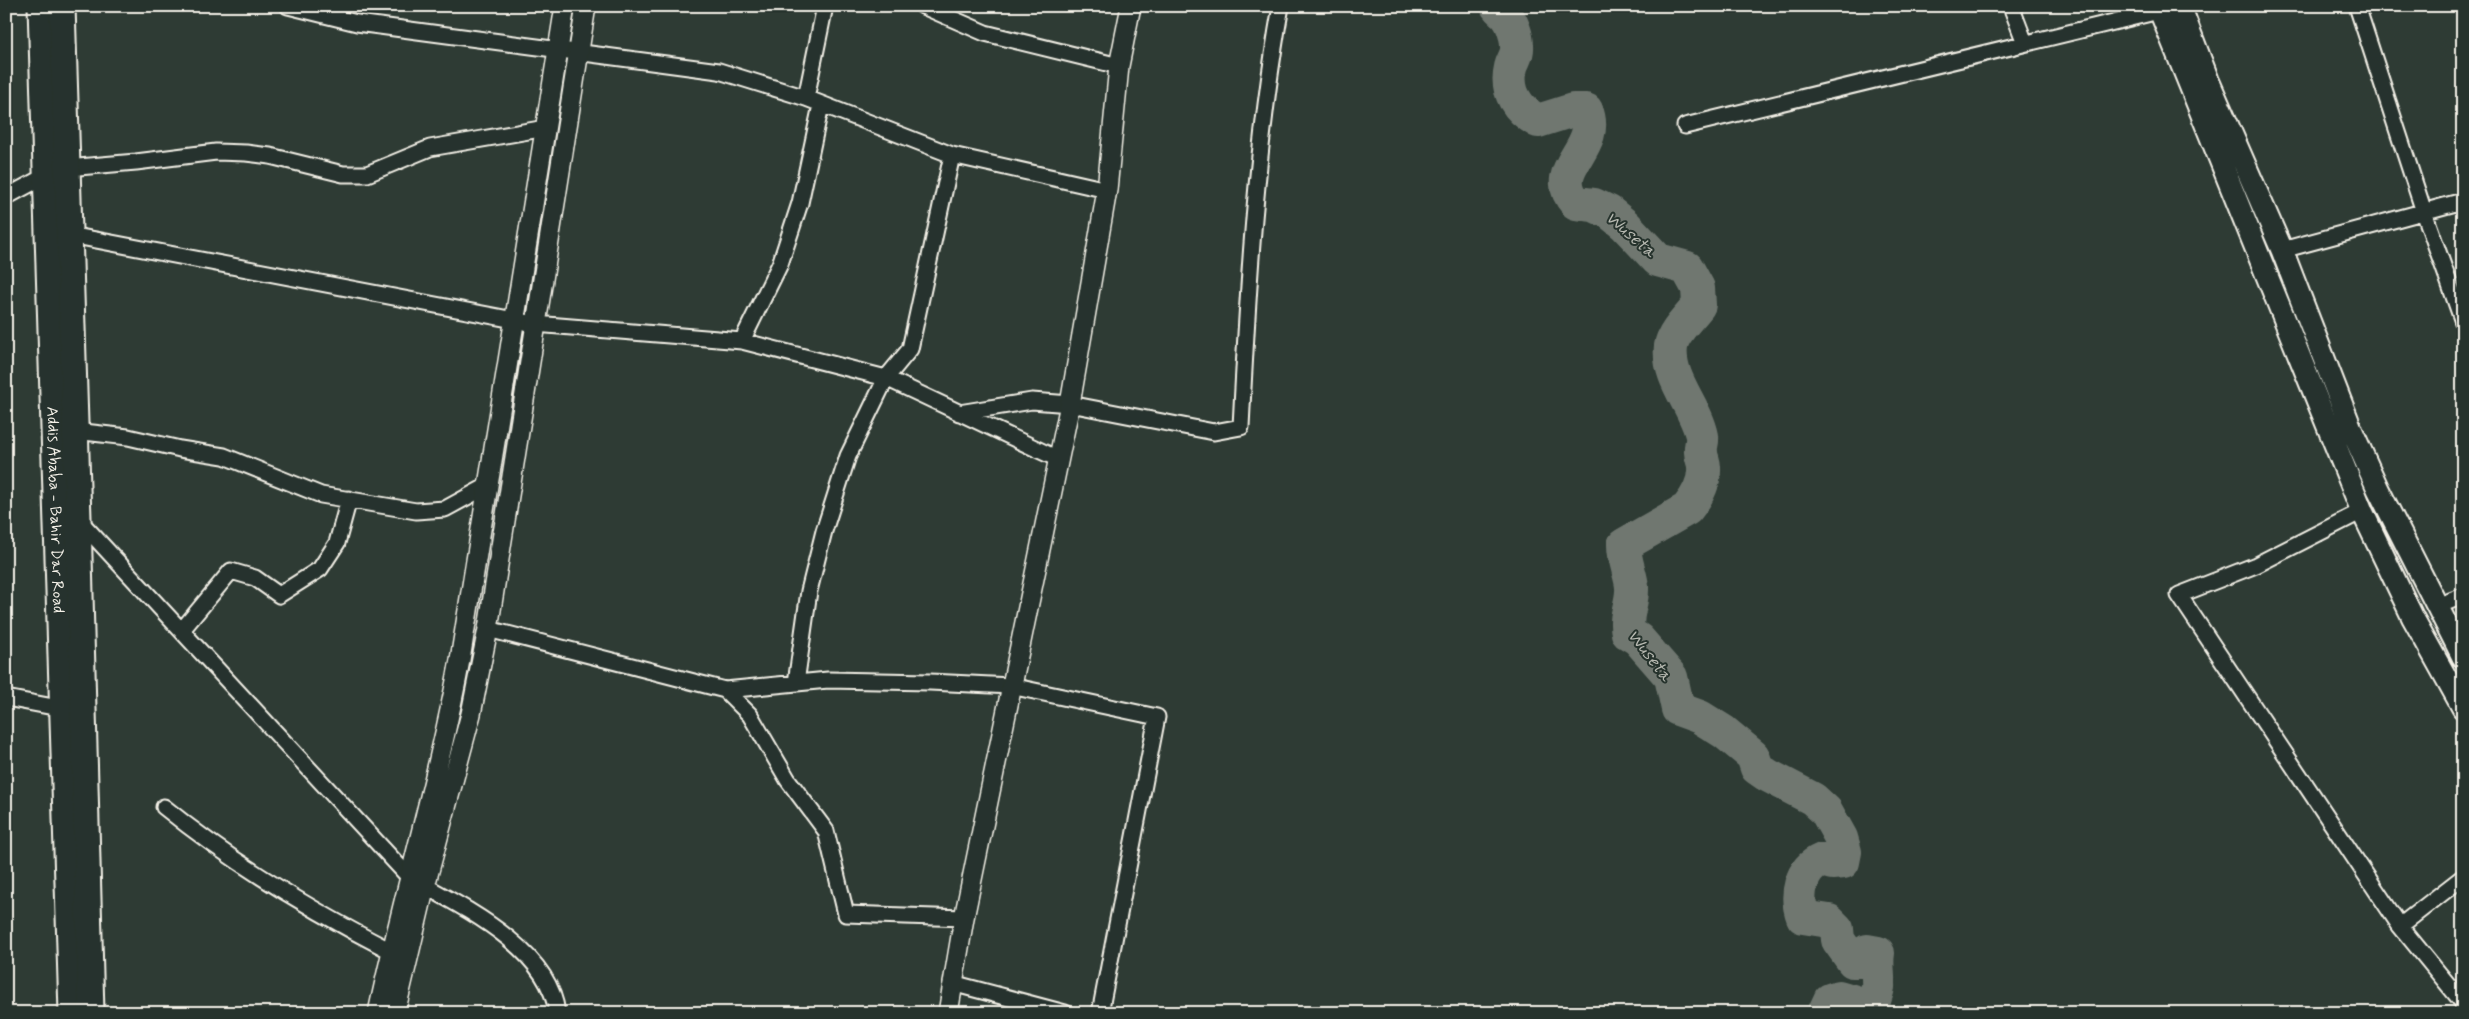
<svg xmlns="http://www.w3.org/2000/svg" width="2469" height="1019" font-family="Mynerve,sans-serif">
<style>
.lines{fill:none;stroke-linecap:round;stroke-linejoin:round}
.river{stroke:#6f7770;stroke-width:34}
.minor-casing{stroke:#f4f1e8;stroke-width:19}
.tertiary-casing{stroke:#f4f1e8;stroke-width:22}
.secondary-casing{stroke:#f4f1e8;stroke-width:25}
.trunk-casing{stroke:#f4f1e8;stroke-width:29}
.minor{stroke:#26332d;stroke-width:15}
.tertiary{stroke:#26332d;stroke-width:19}
.secondary{stroke:#26332d;stroke-width:21}
.trunk{stroke:#26332d;stroke-width:25}
.labels{text-anchor:middle;stroke-width:4;stroke-linejoin:round;paint-order:stroke}
.street-label{font-size:16px;fill:#f4f1e8;stroke:#26332d}
.water-label{font-size:18px;font-style:italic;fill:#b8bab2;stroke:#26332d}
</style>
<rect width="100%" height="100%" fill="#2e3b34"/>
<filter id="ink" filterUnits="userSpaceOnUse"><feTurbulence type="fractalNoise" baseFrequency=".02" numOctaves="2"/><feDisplacementMap in="SourceGraphic" scale="10" xChannelSelector="R" yChannelSelector="G"/><feConvolveMatrix kernelMatrix="1 2 1 2 8 2 1 2 1" color-interpolation-filters="sRGB"/></filter>
<g filter="url(#ink)">
<g class="lines">
<!-- river -->
<path class="river" d="M1497 6C1499 9 1502 11 1505 14 1512 21 1517 36 1517 46 1518 55 1513 59 1511 67 1505 92 1518 110 1538 121L1573 110H1586C1603 150 1545 168 1576 203L1594 205 1609 212 1625 225 1658 260 1687 268 1698 288 1699 305C1691 316 1673 332 1671 346 1667 379 1696 406 1702 436 1703 442 1700 446 1701 452 1701 457 1704 462 1704 467 1705 482 1696 498 1687 509L1624 545C1624 561 1631 574 1632 587 1633 604 1624 615 1628 633L1638 639 1671 677 1678 709 1700 717 1724 732 1753 756 1757 768 1767 775 1813 799 1826 811 1841 838 1845 852 1843 862 1832 863 1822 860C1800 869 1795 896 1803 917L1829 921 1837 929 1838 940 1853 961H1861L1867 951 1878 953C1876 965 1879 976 1878 987 1877 994 1873 1000 1873 1007L1839 997 1830 1000 1824 1013"/>
<defs>
<path id="minor" d="M288 6 357 23 719 71 806 98 952 155 1107 190
M923 6 985 33 1119 66
M2011 6 2025 43
M2357 6 2424 212 2463 322
M806 98 825 6
M1685 126 2159 11
M6 197 47 175 67 168 136 162 216 152 246 153 270 156 343 174H367L430 148 546 128
M70 235 535 324 742 341 886 378 1058 459
M2282 250 2463 201
M742 341 780 264 800 203 821 105
M959 413 1032 401 1070 404 1214 432 1241 427C1248 286 1256 145 1281 6
M75 431 128 437 180 449 224 456 321 495 416 511 445 509 489 485
M2362 511 2256 565 2179 595 2400 926 2463 1003
M78 519 409 877C460 906 549 947 557 1013
M2437 606 2463 596
M488 629 725 690 750 715 788 780 826 831 846 914 964 918
M182 630 231 571 255 578 279 595 320 569 337 543 349 499
M796 683 809 591 824 531 848 456 886 378 910 349 952 155
M725 690 828 680 930 682 1011 686 1157 717 1100 1013
M6 698 64 709
M164 807C234 864 311 910 391 951
M2400 926 2463 877
M952 983 1065 1013"/>
<path id="tertiary" d="M378 1013C403 895 438 779 460 660L565 6
M395 1013 425 886 471 714 488 629 586 6
M948 1013 964 918 1070 404 1107 190 1119 66 1131 6"/>
<path id="secondary" d="M2158 6 2362 511 2413 618 2463 708
M2180 6 2208 80 2282 250 2352 431 2378 489 2463 657"/>
<g id="trunk">
<path id="s1" d="M41 6 72 1013"/>
<path d="M62 6 78 519 91 1013"/>
</g>
</defs>
<!-- minor casing -->
<use href="#minor" class="minor-casing"/>
<!-- tertiary casing -->
<use href="#tertiary" class="tertiary-casing"/>
<!-- secondary casing -->
<use href="#secondary" class="secondary-casing"/>
<!-- trunk casing -->
<use href="#trunk" class="trunk-casing"/>
<!-- minor -->
<use href="#minor" class="minor"/>
<!-- tertiary -->
<use href="#tertiary" class="tertiary"/>
<!-- secondary -->
<use href="#secondary" class="secondary"/>
<!-- trunk -->
<use href="#trunk" class="trunk"/>
</g>
</g>
<g class="labels">
<!-- street labels -->
<g class="street-label">
<text dy="6" stroke="none"><textPath href="#s1" startOffset="504">Addis Ababa - Bahir Dar Road</textPath></text>
</g>
<!-- water labels -->
<g class="water-label">
<text transform="translate(1631 234) rotate(41)" y="6">Wuseta</text>
<text transform="translate(1650 655) rotate(52)" y="6">Wuseta</text>
</g>
</g>
<!-- margin -->
<rect width="2469" height="1019" fill="none" stroke="#26332d" stroke-width="25"/>
<rect x="12" y="12" width="2444" height="994" fill="none" stroke="#f4f1e8" stroke-width="2" filter="url(#ink)"/>
</svg>
